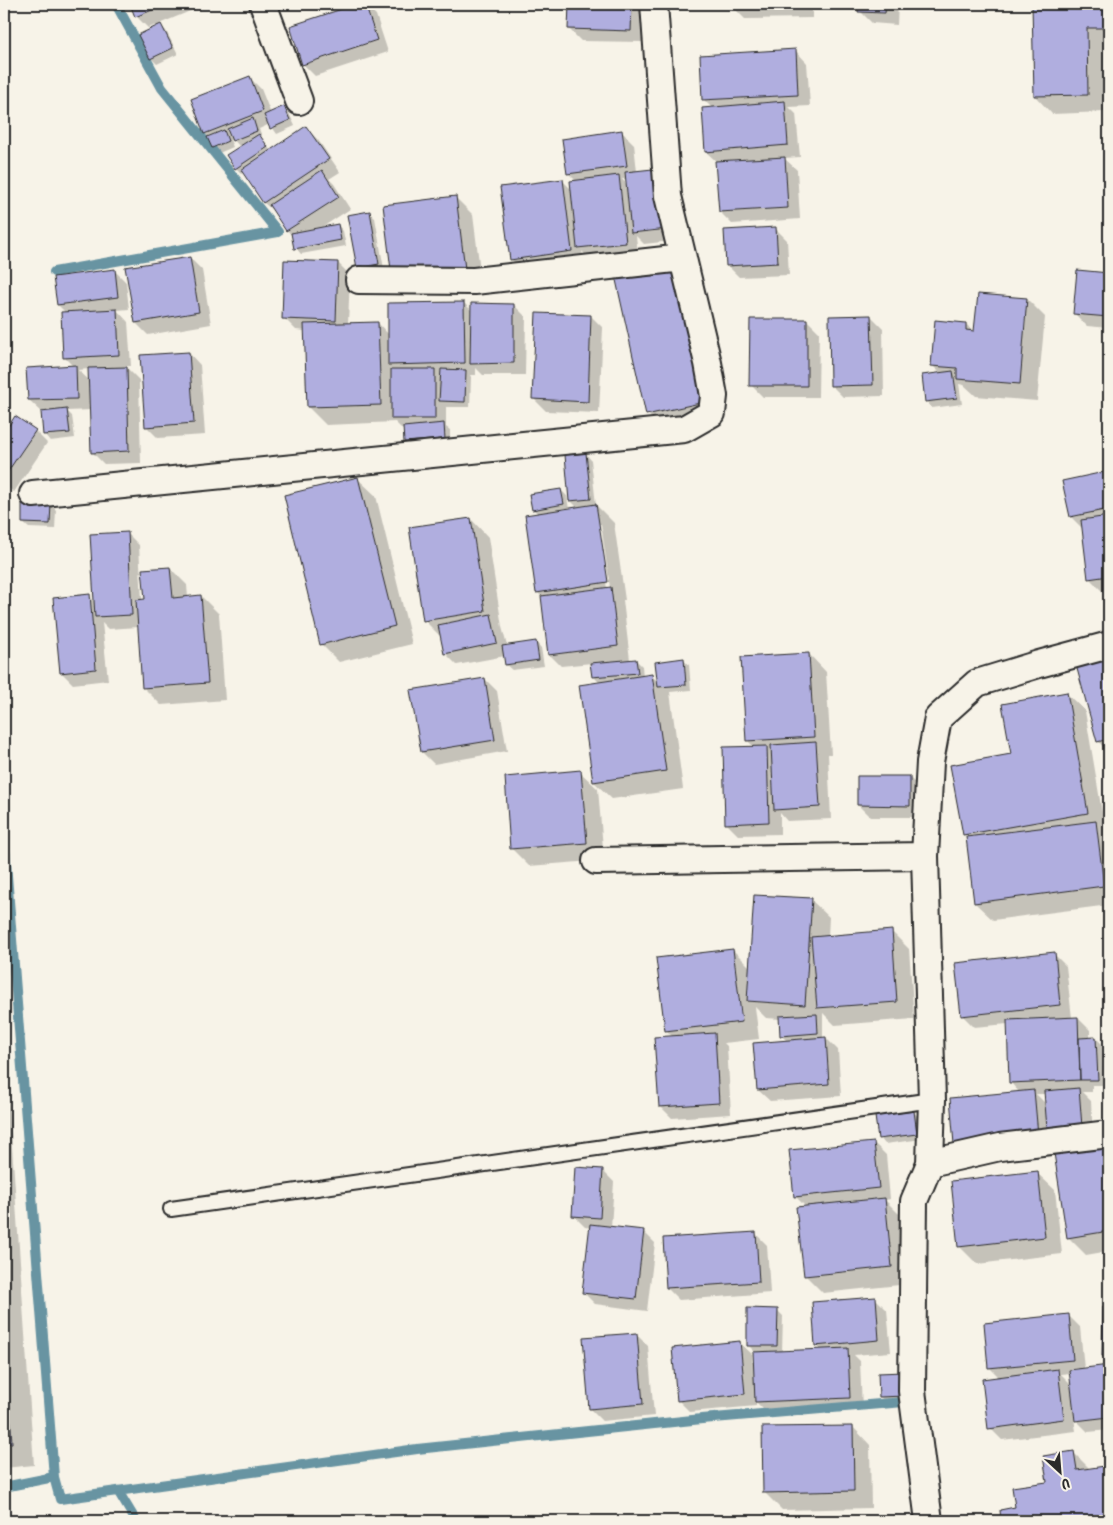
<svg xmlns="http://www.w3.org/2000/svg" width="1113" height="1525" font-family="Kalam,sans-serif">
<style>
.shadow{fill:#0003;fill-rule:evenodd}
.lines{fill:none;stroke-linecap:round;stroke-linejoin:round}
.stream{stroke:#6894a2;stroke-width:10}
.building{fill:#b0aedf;stroke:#2b2b2b}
.service-casing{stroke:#2b2b2b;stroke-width:18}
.minor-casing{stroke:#2b2b2b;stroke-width:30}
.service{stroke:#f7f3e8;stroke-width:14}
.minor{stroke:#f7f3e8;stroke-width:26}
</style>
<rect width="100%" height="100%" fill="#f7f3e8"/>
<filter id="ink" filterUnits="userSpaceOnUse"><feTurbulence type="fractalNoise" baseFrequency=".02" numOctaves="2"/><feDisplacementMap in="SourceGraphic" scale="10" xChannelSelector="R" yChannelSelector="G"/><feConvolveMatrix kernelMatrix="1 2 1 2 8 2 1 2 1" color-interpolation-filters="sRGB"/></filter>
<g filter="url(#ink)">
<!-- shadow -->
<path class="shadow" d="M131 4H207L159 24 166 31 178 54 157 64 151 58 157 27 156 25 148 28 136 16Z
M361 4H364L376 15 388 52 315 76 303 64 291 27Z
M570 4H644L643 42 581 41 569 29Z
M733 4H812V18L745 19 733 7Z
M860 4H898L897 25 872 23 860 11Z
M1033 4H1109V45L1104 46 1105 112 1052 114 1035 96Z
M796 51 807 63 810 106 789 107 796 114 800 157 784 158 797 170 800 219 732 224 720 212 717 162 706 152 712 108 704 100Z
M249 77 261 89 271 114 284 108 289 113 295 126 277 134 270 124 259 129 262 136 260 137 271 151 306 128 318 140 340 172 329 179 334 184 350 209 321 228 338 225 343 231 346 246 301 254 296 248 293 237 287 230 277 214 264 203 244 172 242 174 236 168 240 147 233 139 230 140 233 147 219 153 213 148 209 137 205 134 192 100Z
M622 132 634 144 637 172 680 240 644 244 636 236 638 254 590 260 582 251 584 263 523 271 511 259 562 180 572 190 576 181 568 173ZM622 179H627V185Z
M455 197 473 215 482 286 411 295 393 278Z
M369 213 375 218 384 269 358 267Z
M775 228 787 240 789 275 739 277 727 265Z
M190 258 202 270 211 324 148 335 136 323Z
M338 263 350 275 348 324 378 323 389 335 464 303 472 311 514 305 526 317 525 375H483L476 368V375H470L471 377 470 407H446V427L450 430V444L411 447 405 442 404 431 395 422 326 425 308 407 306 331 296 330 284 318Z
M114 270 126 282 129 309 117 310 128 322 131 366H125L139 380 141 463 104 464 92 452 91 410 67 411 72 416 75 438 50 441 45 435 42 412 29 400 74 367 65 358 66 313 58 305ZM89 369 90 381 78 370Z
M1078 271 1109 274V328L1087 326 1075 314Z
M696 285 726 418 665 432 648 414Z
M1027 299 1045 317 1037 401 976 396 964 385 959 384 962 404 932 408 927 402 923 376 941 374 933 366 966 324 975 333Z
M591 316 603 328 599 413 546 411 534 399Z
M871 316 883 328 884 396 843 397 831 385Z
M807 320 819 332 818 397H763L751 385Z
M189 353 200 365 205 435 158 438 146 426Z
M16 418 35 431 47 443 14 492 4 485V436Z
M586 454 591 460 596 505 614 523 625 600H623L630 660H636L642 666 643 677 652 676 659 683 683 660 689 665 691 690 670 692 683 789 612 799 594 782 600 683 593 676 592 663 561 666 550 655 543 598 537 592 538 514 533 509 561 490 567 496 569 510 578 508 570 500ZM598 524H601L610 588 607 589Z
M1109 472V590L1102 591 1090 579 1083 529 1071 517 1064 482Z
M358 479 376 496 412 644 339 662 321 644Z
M50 504 56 510 55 529 29 528 23 523Z
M471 519 488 537 502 627 507 646 536 642 541 648 544 666 512 670 506 665 505 656 457 665 445 653 442 638 424 620Z
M127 533 139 545 142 601H146L170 568 187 585 188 598 201 596 219 614 225 700 161 705 143 687 139 627 108 629 102 623 108 680 73 684 61 672 89 596 95 602Z
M809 654 826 672 831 754H828L831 819 787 821 780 813V834L738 835 726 823 754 747 747 740Z
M1109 657V753L1098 741 1078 666Z
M485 679 497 691 507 751 434 764 422 752Z
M1067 694 1085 711 1105 830H1104L1109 836V905L993 920 975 903 968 838 964 834 1012 755Z
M580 772 598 789 604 860 529 866 512 849Z
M910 778 922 790V817H870L858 805Z
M811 900 829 917 828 937 892 932 909 949 914 1019 835 1025 823 1013V1039L826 1038 838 1050 841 1096 770 1101 758 1090 787 1041 781 1035V1019L766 1018 755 1007 759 1039 724 1043 727 1046 731 1114 672 1118 660 1106 673 1037 666 1030 733 950 751 968Z
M1054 954 1066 966 1072 1018H1078L1090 1030V1039L1096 1038 1102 1044 1103 1085H1092V1092H1082L1091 1101 1093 1138 967 1155 1020 1093 1010 1082 1008 1024 974 1027 962 1015ZM1036 1094H1045L1046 1104Z
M4 1097 9 1102 34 1465 4 1468Z
M914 1112 919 1118 922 1139 885 1144 880 1138Z
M874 1143 886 1155 890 1199 885 1200 902 1217 909 1284 823 1293 805 1275 806 1207 795 1196Z
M1109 1145V1251L1086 1255 1068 1237Z
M602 1170 614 1182 611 1227 643 1231 655 1243 647 1311 595 1304 583 1292 591 1228 585 1227 573 1215Z
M1037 1173 1055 1190 1062 1254 977 1264 959 1246Z
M755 1233 767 1245 770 1293 679 1300 667 1288Z
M875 1298 887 1310 891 1352 854 1355 860 1361 862 1409 768 1414 756 1402V1406L690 1412 678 1400 740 1343 752 1354V1362H754V1351L748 1345 777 1310 783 1316 782 1352 821 1350 816 1345Z
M1104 1307H1109V1361L1104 1356Z
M1068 1315 1080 1327 1084 1369 1109 1366V1430L1088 1432 1074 1418 1076 1431 1002 1440 990 1428 1000 1378 990 1368 985 1324ZM1070 1373 1072 1385 1061 1374Z
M636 1334 648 1346 654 1416 602 1421 590 1409Z
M879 1374 910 1401 886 1402 880 1397Z
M853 1427 870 1445 871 1508 782 1510 764 1492Z
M1074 1453 1090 1469 1104 1467 1109 1472V1521H1003L1001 1511 1017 1508 1048 1483Z"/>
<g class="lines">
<!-- stream -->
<path class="stream" d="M54 272 278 232 162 88 116 4
M4 837 54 1477
M4 1487 54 1477 60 1499 417 1449 702 1419 904 1402
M118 1491 136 1521"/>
</g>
<!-- building -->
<path class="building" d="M130 4H167L135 17Z
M357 4H365L377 40 302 65 290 26Z
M569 4H632L631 31 568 29Z
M732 4H800V7L732 8Z
M859 4H886L885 13 858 12Z
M1032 4H1104L1105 28H1087L1088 95 1034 96Z
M161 24 173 48 150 59 138 35Z
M796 49 798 95 702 100 700 55Z
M250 76 263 111 204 134 191 99Z
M785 101 788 145 705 152 702 108Z
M284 106 290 120 270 129 264 115Z
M253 118 257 131 232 141 227 129Z
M306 126 329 159 263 203 241 170Z
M224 130 228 141 212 148 207 137Z
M622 130 627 166 567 174 562 139Z
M259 134 268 147 235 169 226 155Z
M785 157 788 208 719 212 715 161Z
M662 168 668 229 631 233 625 172Z
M322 170 339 197 286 231 269 205Z
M619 175 626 243 577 248 570 181Z
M563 179 572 251 510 260 500 187Z
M456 196 465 269 392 278 383 205Z
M370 211 379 264 357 268 347 215Z
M338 224 341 240 294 249 291 233Z
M776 227 778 263 726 266 724 230Z
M190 257 199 312 135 323 125 267Z
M284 260 338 262 336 321 282 319Z
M679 266 709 401 646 415 616 280Z
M115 269 118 297 57 305 53 277Z
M1077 270 1109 273V317L1073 314Z
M978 294 1027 298 1020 384 957 379V368L931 366 935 320 966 323V330L974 331Z
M464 302 465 363 388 365V303Z
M471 303 514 304V363L470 364Z
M117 309 119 355 63 358 61 312Z
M536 313 591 315 588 402 532 399Z
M871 315 873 385 830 386 829 316Z
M750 319H807V386H749Z
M378 322 381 405 307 407 304 324Z
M189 352 194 423 145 427 140 355Z
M76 365 77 399 28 400 26 368Z
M127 367 129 451 91 453 88 368Z
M391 369H435V419H391Z
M441 369 466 370 465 402 439 401Z
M953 371 957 398 925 402 922 375Z
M67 409 70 433 43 435 41 412Z
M15 416 36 430 4 477V433Z
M444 423 445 439 404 442 403 427Z
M586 453 591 499 569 501 565 455Z
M1109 471V509L1070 517 1062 481Z
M358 477 395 626 320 645 284 495Z
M561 489 564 504 532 510 529 494Z
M22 502 51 503 50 524 22 523Z
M596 504 608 582 536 593 525 515Z
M1109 516V576L1088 579 1081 520Z
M471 518 485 611 423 621 409 527Z
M128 532 132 615 95 617 90 534Z
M170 567 173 598 201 595 208 683 142 688 136 600 145 599 142 569Z
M611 587 618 646 548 655 541 596Z
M90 594 96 669 60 673 53 598Z
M491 614 497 643 444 654 438 625Z
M536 641 539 660 505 665 502 646Z
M809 653 814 737 746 741 741 657Z
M1109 656V739L1097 742 1076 665Z
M684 658 686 685 658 687 655 662Z
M636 659 638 673 592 677 590 663Z
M652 674 666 771 593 782 579 685Z
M485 678 495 740 421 752 410 690Z
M1067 692 1088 813 963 835 950 765 1011 754 1002 704Z
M816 742 820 807 774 810 771 745Z
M767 746 769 822 725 824 723 747Z
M581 770 587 843 510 849 505 777Z
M857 776H910V806L857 805Z
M1096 821 1104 886 974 903 966 837Z
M754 895 812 898 805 1005 747 1001Z
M892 930 897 1002 817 1008 811 937Z
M733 949 742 1022 665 1031 656 958Z
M1055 952 1060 1005 961 1016 955 963Z
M817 1014 818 1033 780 1036 779 1016Z
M1078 1017 1080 1080 1009 1083 1007 1020Z
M715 1033 719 1103 659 1107 654 1037Z
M826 1037 829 1084 757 1090 753 1043Z
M1096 1037 1098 1080H1080L1079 1038Z
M1079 1088 1082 1127 1047 1129 1044 1091Z
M1034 1090 1038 1135 954 1144 950 1098Z
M914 1111 917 1134 878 1139 875 1116Z
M874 1142 879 1188 794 1197 789 1150Z
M1109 1144V1231L1067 1238 1054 1153Z
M575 1167 603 1169 600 1218 572 1216Z
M1038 1171 1045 1237 958 1247 951 1181Z
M885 1198 892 1267 804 1276 796 1207Z
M590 1224 644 1230 636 1299 582 1293Z
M756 1232 759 1282 666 1288 663 1238Z
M876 1297 879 1340 815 1346 812 1302Z
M1103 1306H1109V1356H1102Z
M747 1308 778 1309 777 1346H747Z
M1069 1314 1073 1360 988 1368 984 1323Z
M4 1323 12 1443 4 1444Z
M637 1333 643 1404 589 1409 583 1337Z
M740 1341 745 1394 677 1401 672 1348Z
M848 1348 850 1398 755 1402 753 1352Z
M1109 1365V1417L1075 1421 1069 1370Z
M1058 1369 1064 1419 988 1429 982 1379Z
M904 1372 905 1396 879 1397 878 1373Z
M853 1426 854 1491 763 1493 762 1427Z
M1074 1451 1077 1470 1105 1466 1109 1501V1521H1001L1000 1510 1015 1507 1012 1487 1047 1482 1043 1456Z"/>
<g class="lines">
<defs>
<path id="service" d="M171 1209 932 1100"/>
<path id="minor" d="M263 4 299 101
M359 280 474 281 683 258
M33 494 684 429 712 413 714 396 708 363 668 196 654 4
M596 861 925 856
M930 1163 1000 1147 1109 1134
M929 1521 912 1391 914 1201 930 1163 932 1100 925 856 930 762 938 718 977 683 1039 664 1109 645"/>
</defs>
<!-- service casing -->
<use href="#service" class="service-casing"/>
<!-- minor casing -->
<use href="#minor" class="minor-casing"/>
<!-- service -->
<use href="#service" class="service"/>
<!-- minor -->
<use href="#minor" class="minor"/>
</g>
</g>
<!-- margin -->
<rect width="1113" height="1525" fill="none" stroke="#f7f3e8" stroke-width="20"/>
<rect x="10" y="10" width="1093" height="1505" fill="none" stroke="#2b2b2b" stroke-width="2" filter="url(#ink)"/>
<!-- north arrow -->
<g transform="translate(1060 1472) rotate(154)" stroke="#f7f3e8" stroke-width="4" paint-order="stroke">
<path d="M0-4L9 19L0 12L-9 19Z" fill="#2b2b2b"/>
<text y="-8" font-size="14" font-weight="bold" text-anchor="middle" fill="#2b2b2b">U</text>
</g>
</svg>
